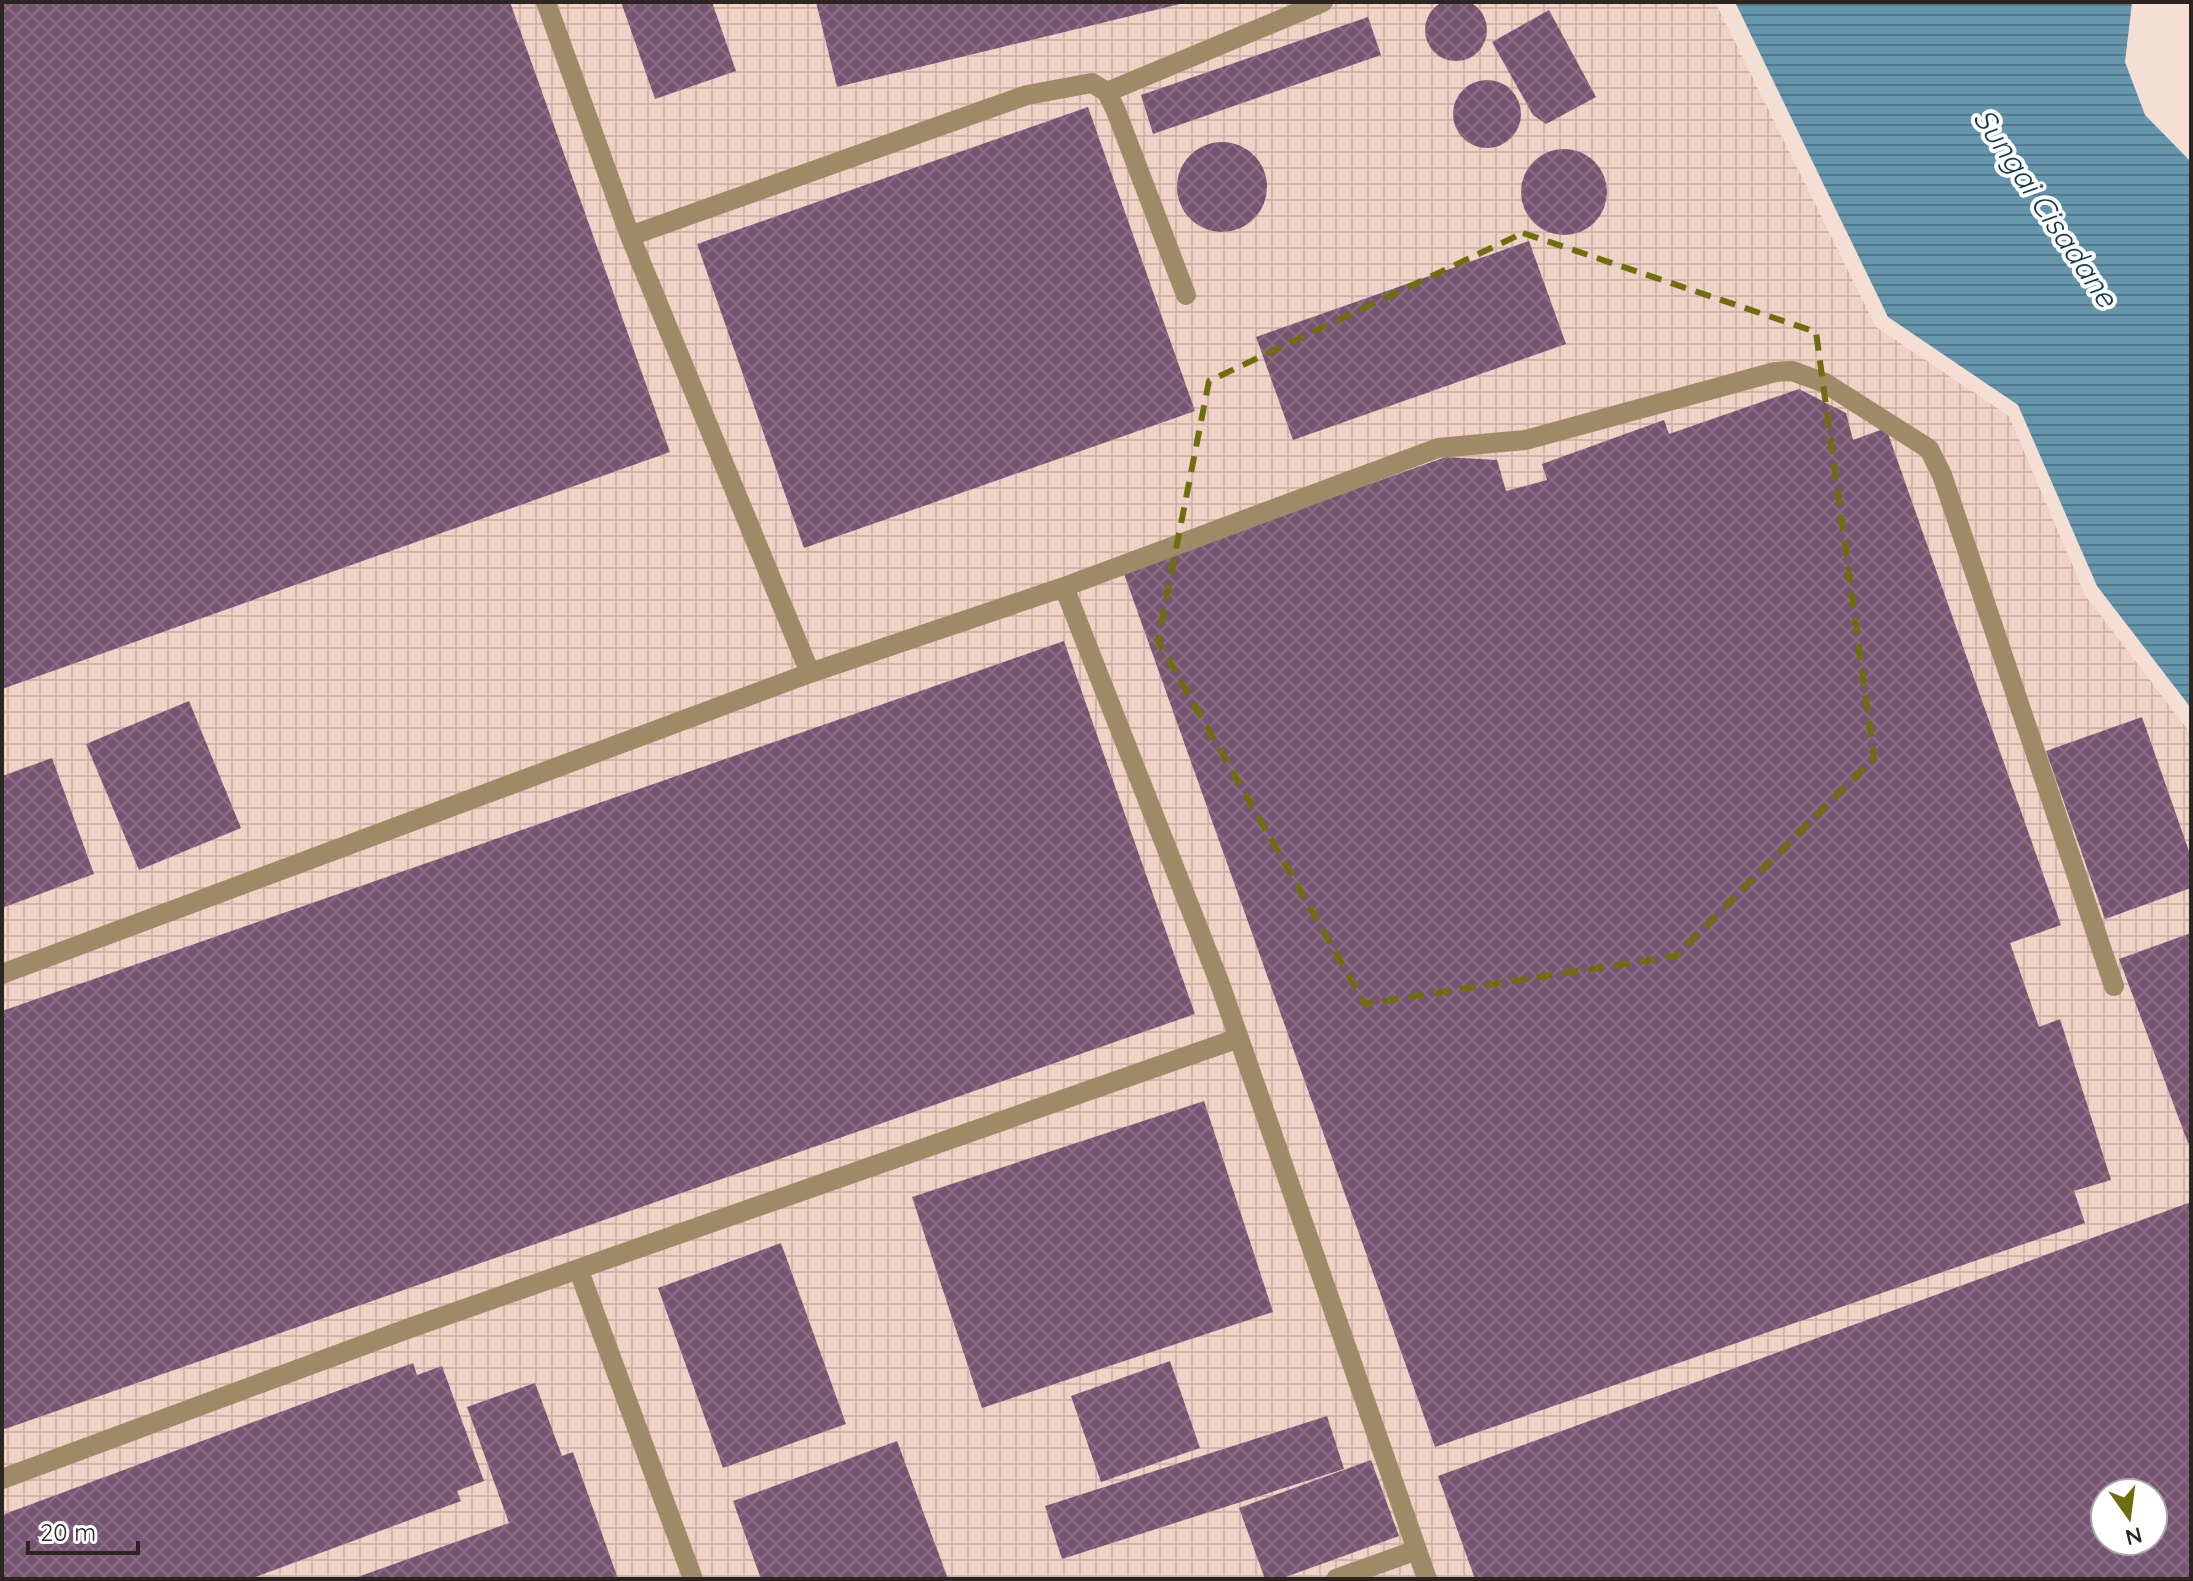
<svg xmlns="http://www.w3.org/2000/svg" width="2193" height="1581" font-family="Quicksand,sans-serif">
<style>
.industrial{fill:url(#industrial-grid);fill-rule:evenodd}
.water{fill:url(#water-rules)}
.building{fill:url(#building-cross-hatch);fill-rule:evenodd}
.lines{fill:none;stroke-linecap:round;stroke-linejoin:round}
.minor{stroke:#9e8a67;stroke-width:20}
.marked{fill:none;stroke:#6f6e0e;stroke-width:6;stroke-dasharray:16 10;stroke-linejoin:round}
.labels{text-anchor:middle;stroke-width:8;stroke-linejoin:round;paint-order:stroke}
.water-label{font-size:30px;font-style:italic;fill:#0d3a4b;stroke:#fff}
</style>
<defs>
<pattern id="industrial-grid" width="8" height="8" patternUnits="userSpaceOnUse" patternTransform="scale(2)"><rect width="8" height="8" fill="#efd1c5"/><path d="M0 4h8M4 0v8" fill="none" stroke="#cdb3a9"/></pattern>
<pattern id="water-rules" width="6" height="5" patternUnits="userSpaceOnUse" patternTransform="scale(2)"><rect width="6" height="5" fill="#6596ac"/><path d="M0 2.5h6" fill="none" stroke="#537a8c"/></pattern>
<pattern id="building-cross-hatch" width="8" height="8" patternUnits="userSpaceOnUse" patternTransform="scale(2)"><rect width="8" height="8" fill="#775471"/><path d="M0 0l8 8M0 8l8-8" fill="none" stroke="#896e84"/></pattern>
</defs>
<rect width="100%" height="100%" fill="#f5dfd5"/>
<!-- industrial -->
<path class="industrial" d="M2 2H1715L1876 327 2009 416 2085 595 2191 734V1579H2ZM2105 1493H2153V1541H2105Z"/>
<!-- water -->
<path class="water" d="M1735 2H2132L2125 62 2145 115 2191 162V708L2097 586 2018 405 1888 317Z"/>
<!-- building -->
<path class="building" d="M1425 30a31 31 0 1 1 62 0a31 31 0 1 1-62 0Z
M2 2H510L670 452 2 689Z
M621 2H712L736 71 655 99Z
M816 2H1184V3L837 87Z
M1549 10 1596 97 1546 124 1533 115 1492 42Z
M1368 17 1381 55 1153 134 1141 95Z
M1453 114a34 34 0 1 1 68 0a34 34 0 1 1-68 0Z
M1088 107 1195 411 804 548 697 244Z
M1177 187a45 45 0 1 1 90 0a45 45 0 1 1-90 0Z
M1521 192a43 43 0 1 1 86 0a43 43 0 1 1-86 0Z
M1529 241 1566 344 1293 440 1256 337Z
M1799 389 1846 413 1853 440 1886 428 2061 925 2010 943 2039 1027 2060 1019 2111 1180 2074 1191 2085 1223 1435 1447 1123 571 1446 457 1497 460 1506 491 1547 480 1542 464 1664 420 1669 434Z
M1064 641 1195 1014 2 1430V1011Z
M189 701 241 828 139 870 86 744Z
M2142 717 2191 857V888L2105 919 2046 751Z
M52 758 94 874 2 908V776Z
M2191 933V1142L2188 1143 2119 959Z
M1204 1101 1273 1312 982 1408 912 1197Z
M2191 1202V1579H1475L1438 1476ZM2105 1493H2153V1541H2105Z
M781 1243 846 1424 723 1468 658 1288Z
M1170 1361 1200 1448 1101 1482 1071 1396Z
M413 1363 417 1375 442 1366 484 1481 457 1491 461 1501 250 1579H2V1515Z
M535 1383 562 1456 573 1452 618 1579H352L509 1523 467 1407Z
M1327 1416 1344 1469 1062 1559 1045 1506Z
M897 1441 948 1579H761L733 1501Z
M1371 1460 1399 1536 1280 1579H1265L1239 1508Z"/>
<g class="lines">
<!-- minor -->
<path class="minor" d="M546 2 630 236 810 673
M1107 92 1323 2
M630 236 1027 95 1092 83 1107 92 1116 111 1186 295
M1064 587 1438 448 1525 440 1775 372 1792 371 1825 383 1929 449 1942 475 2114 986
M2 974 810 673 1064 587 1220 984 1427 1579
M579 1271 693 1579
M2 1479 407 1329 1239 1038
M1336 1579 1417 1550"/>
</g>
<!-- marked area -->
<path class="marked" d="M1523 233 1816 332 1874 758 1676 956 1365 1004 1158 641 1209 381Z"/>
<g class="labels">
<!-- water labels -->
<g class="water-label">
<text transform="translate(2045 208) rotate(56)" y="10">Sungai Cisadane</text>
</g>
</g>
<!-- border -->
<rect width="2193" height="1581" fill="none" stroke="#2c2420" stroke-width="8"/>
<!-- north arrow -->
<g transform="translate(2129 1517) rotate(166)"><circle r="38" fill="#ffffff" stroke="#aba7a6" stroke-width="2"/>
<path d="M0-6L14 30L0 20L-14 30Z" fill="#6f6e0e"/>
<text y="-12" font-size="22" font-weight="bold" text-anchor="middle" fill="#2c2420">N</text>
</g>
<!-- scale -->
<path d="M28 1541v12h110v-12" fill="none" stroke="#2c2420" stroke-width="4"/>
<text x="40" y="1541" font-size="24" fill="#2c2420" stroke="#ffffff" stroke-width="6" paint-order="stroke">20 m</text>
</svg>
